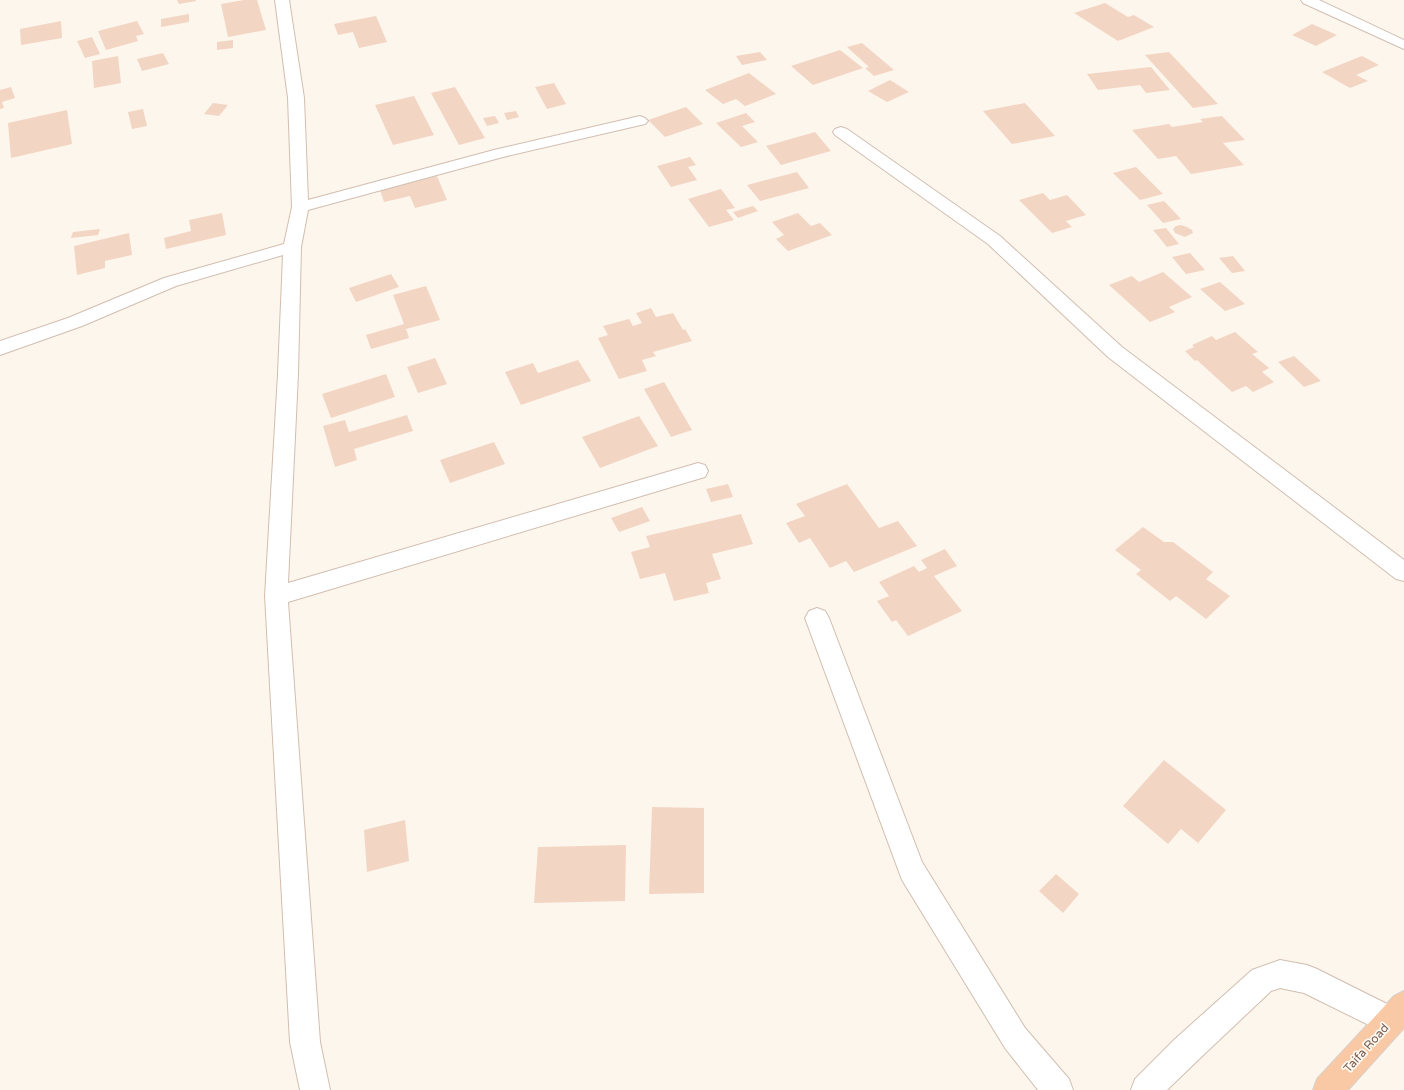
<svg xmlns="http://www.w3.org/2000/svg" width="1404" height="1090" font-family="'Varela Round',sans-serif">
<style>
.building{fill:#f3d5c3}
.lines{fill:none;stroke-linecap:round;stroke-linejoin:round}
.minor-casing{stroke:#d1beb0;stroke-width:2}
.trunk-casing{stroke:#dad1cd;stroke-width:2}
.minor{fill:#fff;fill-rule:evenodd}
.trunk{fill:#f9c8a4;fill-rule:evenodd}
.labels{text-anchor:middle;stroke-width:3.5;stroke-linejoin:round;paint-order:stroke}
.near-street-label{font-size:12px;fill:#7a5c4d;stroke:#fffaf3}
</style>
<rect width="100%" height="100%" fill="#fdf6ec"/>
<!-- building -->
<path class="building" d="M177 0H196V1L179 4Z
M244 0H257L266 30 228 37 221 4Z
M1105 3 1128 17 1134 15 1154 27 1118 41 1074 13Z
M189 14V22L161 27V19Z
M376 16 387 42 359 48 353 32 338 35 334 24Z
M61 21 62 38 21 45 20 29Z
M137 21 144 34 136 36 138 41 106 50 98 31Z
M1312 24 1337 35 1316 46 1292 35Z
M92 37 100 54 85 58 77 41Z
M233 40V48L217 50V42Z
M862 43 894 70 874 76 865 68 869 67 847 47Z
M840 50 863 68 813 85 791 66Z
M760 52 767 60 742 65 736 56Z
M1169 52 1218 104 1193 108 1145 55Z
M163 53 169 64 142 71 137 59Z
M118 56 121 83 94 88 92 61Z
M1362 56 1379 65 1356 75 1368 81 1350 88 1322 72Z
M1151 67 1170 90 1146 93 1140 85 1098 90 1087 74Z
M749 73 776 94 745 106 736 99 723 104 705 90Z
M890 80 909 92 887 102 868 91Z
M554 83 566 104 547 109 535 87Z
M11 87 15 98 2 102 4 108 0 109V90Z
M455 87 485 138 459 145 431 93Z
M414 96 434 135 393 145 375 105Z
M213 103 228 105 219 116 204 114Z
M1025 103 1055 136 1012 144 983 111Z
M686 107 703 124 665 137 648 120Z
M143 109 147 126 132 129 128 112Z
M67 110 72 144 11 158 8 123Z
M516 111 519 117 507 120 504 113Z
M746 113 755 122 742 126 758 142 741 147 716 123Z
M495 116 499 123 487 126 483 118Z
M1222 116 1245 140 1223 143 1244 165 1191 174 1176 156 1158 159 1132 130 1169 124 1172 127 1203 122 1200 119Z
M815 132 831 151 781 165 766 146Z
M690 157 696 165 688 167 697 180 671 187 657 166Z
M1136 167 1163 194 1140 200 1113 173Z
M797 172 809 188 760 201 747 185Z
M437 176 447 200 415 208 410 196 384 202 380 190Z
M721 189 735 208 726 210 734 220 709 227 688 199Z
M1043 193 1050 200 1067 195 1086 215 1066 221 1072 227 1052 233 1019 200Z
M1164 201 1181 219 1163 223 1147 205Z
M753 206 758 211 738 218 733 212Z
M222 213 226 235 166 249 164 238 191 231 189 220Z
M798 213 811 226 820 223 832 235 788 251 776 239 784 235 772 222Z
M1181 225 1187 227 1192 230 1193 233 1185 237 1175 233 1173 229 1176 226Z
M1166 228 1179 244 1167 247 1153 230Z
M100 229 98 235 71 238 73 232Z
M129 233 132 255 105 261V268L77 275 74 246Z
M1190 253 1205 270 1186 274 1172 257Z
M1233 256 1245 271 1232 273 1219 258Z
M1163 272 1192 297 1169 307 1175 312 1150 322 1109 285 1132 276 1139 282Z
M391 274 399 287 356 302 349 288Z
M1220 282 1245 304 1225 311 1200 289Z
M426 286 440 320 406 329 409 338 371 349 366 335 404 324 393 295Z
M651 308 656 317 673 313 683 330 685 329 692 341 653 352 656 356 642 360 647 371 619 379 598 338 608 335 603 326 629 319 633 326 642 323 636 313Z
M1235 332 1258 352 1252 354 1269 368 1262 372 1274 382 1253 392 1246 386 1232 392 1197 360 1195 361 1185 351 1194 347 1192 345 1212 336 1216 340Z
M1294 356 1321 381 1304 387 1278 362Z
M435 358 447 384 418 393 407 367Z
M578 360 591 381 521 405 505 372 533 363 538 373Z
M386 374 395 397 331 418 322 394Z
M664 382 692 430 671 437 644 389Z
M407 415 413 431 354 449 357 460 335 467 323 426 345 420 349 432Z
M639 416 658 446 600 468 582 437Z
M494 442 505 464 450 483 440 460Z
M728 484 733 497 711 502 706 489Z
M847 484 879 528 898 521 917 546 854 572 846 561 830 568 810 538 799 543 786 523 805 516 796 504Z
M642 507 650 521 619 532 611 518Z
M741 514 753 544 712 554 721 579 706 583 709 593 674 601 665 573 640 579 631 552 650 547 646 536Z
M1143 527 1164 542H1173L1213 572 1206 579 1230 596 1206 619 1176 596 1170 601 1136 574 1141 570 1115 550Z
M945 549 957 566 934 576 962 611 908 636 896 620 892 622 877 601 889 596 879 582 914 566 919 572 927 568 921 560Z
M1164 760 1226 810 1198 843 1181 829 1168 844 1123 806Z
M652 807 704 808V893L649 894Z
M405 820 409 861 367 872 364 830Z
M626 845 625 901 534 903 538 847Z
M1056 874 1079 894 1063 913 1039 891Z"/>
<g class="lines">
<defs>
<path id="minor" d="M275 0H289L304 98 308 200 494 150 640 116 645 118 648 121 645 124 503 157 308 210 301 247 298 374 288 583 698 463 705 465 708 471 705 477 698 479 288 602 320 1042 330 1090H300L290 1042 265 596 278 374 283 255 176 286 82 326 0 355V341L68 318 164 278 284 244 292 207 288 98Z
M1301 0H1319L1404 40V49L1303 3Z
M841 127 847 129 1000 236 1122 347 1404 560V581L1396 579 1108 357 988 244 835 135 833 132 835 129Z
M817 608 825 611 829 618 922 862 1025 1028 1069 1079 1073 1090H1038L1005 1048 902 880 805 618 809 611Z
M1280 960 1307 965 1317 969 1401 1011C1404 1018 1404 1024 1401 1031L1391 1036 1304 993 1280 988 1271 991 1197 1061 1167 1090H1131L1135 1079 1175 1039 1252 970Z"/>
<path id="trunk" d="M1404 991V1028L1348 1090H1313L1317 1079 1394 996Z"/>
</defs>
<!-- minor casing -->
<use href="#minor" class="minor-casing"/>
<!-- trunk casing -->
<use href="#trunk" class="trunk-casing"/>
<!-- minor -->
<use href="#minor" class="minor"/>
<!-- trunk -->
<use href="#trunk" class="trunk"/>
</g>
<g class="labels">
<!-- near-street labels -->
<g class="near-street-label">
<text transform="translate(1366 1048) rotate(-48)" y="4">Taifa Road</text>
</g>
</g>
</svg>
